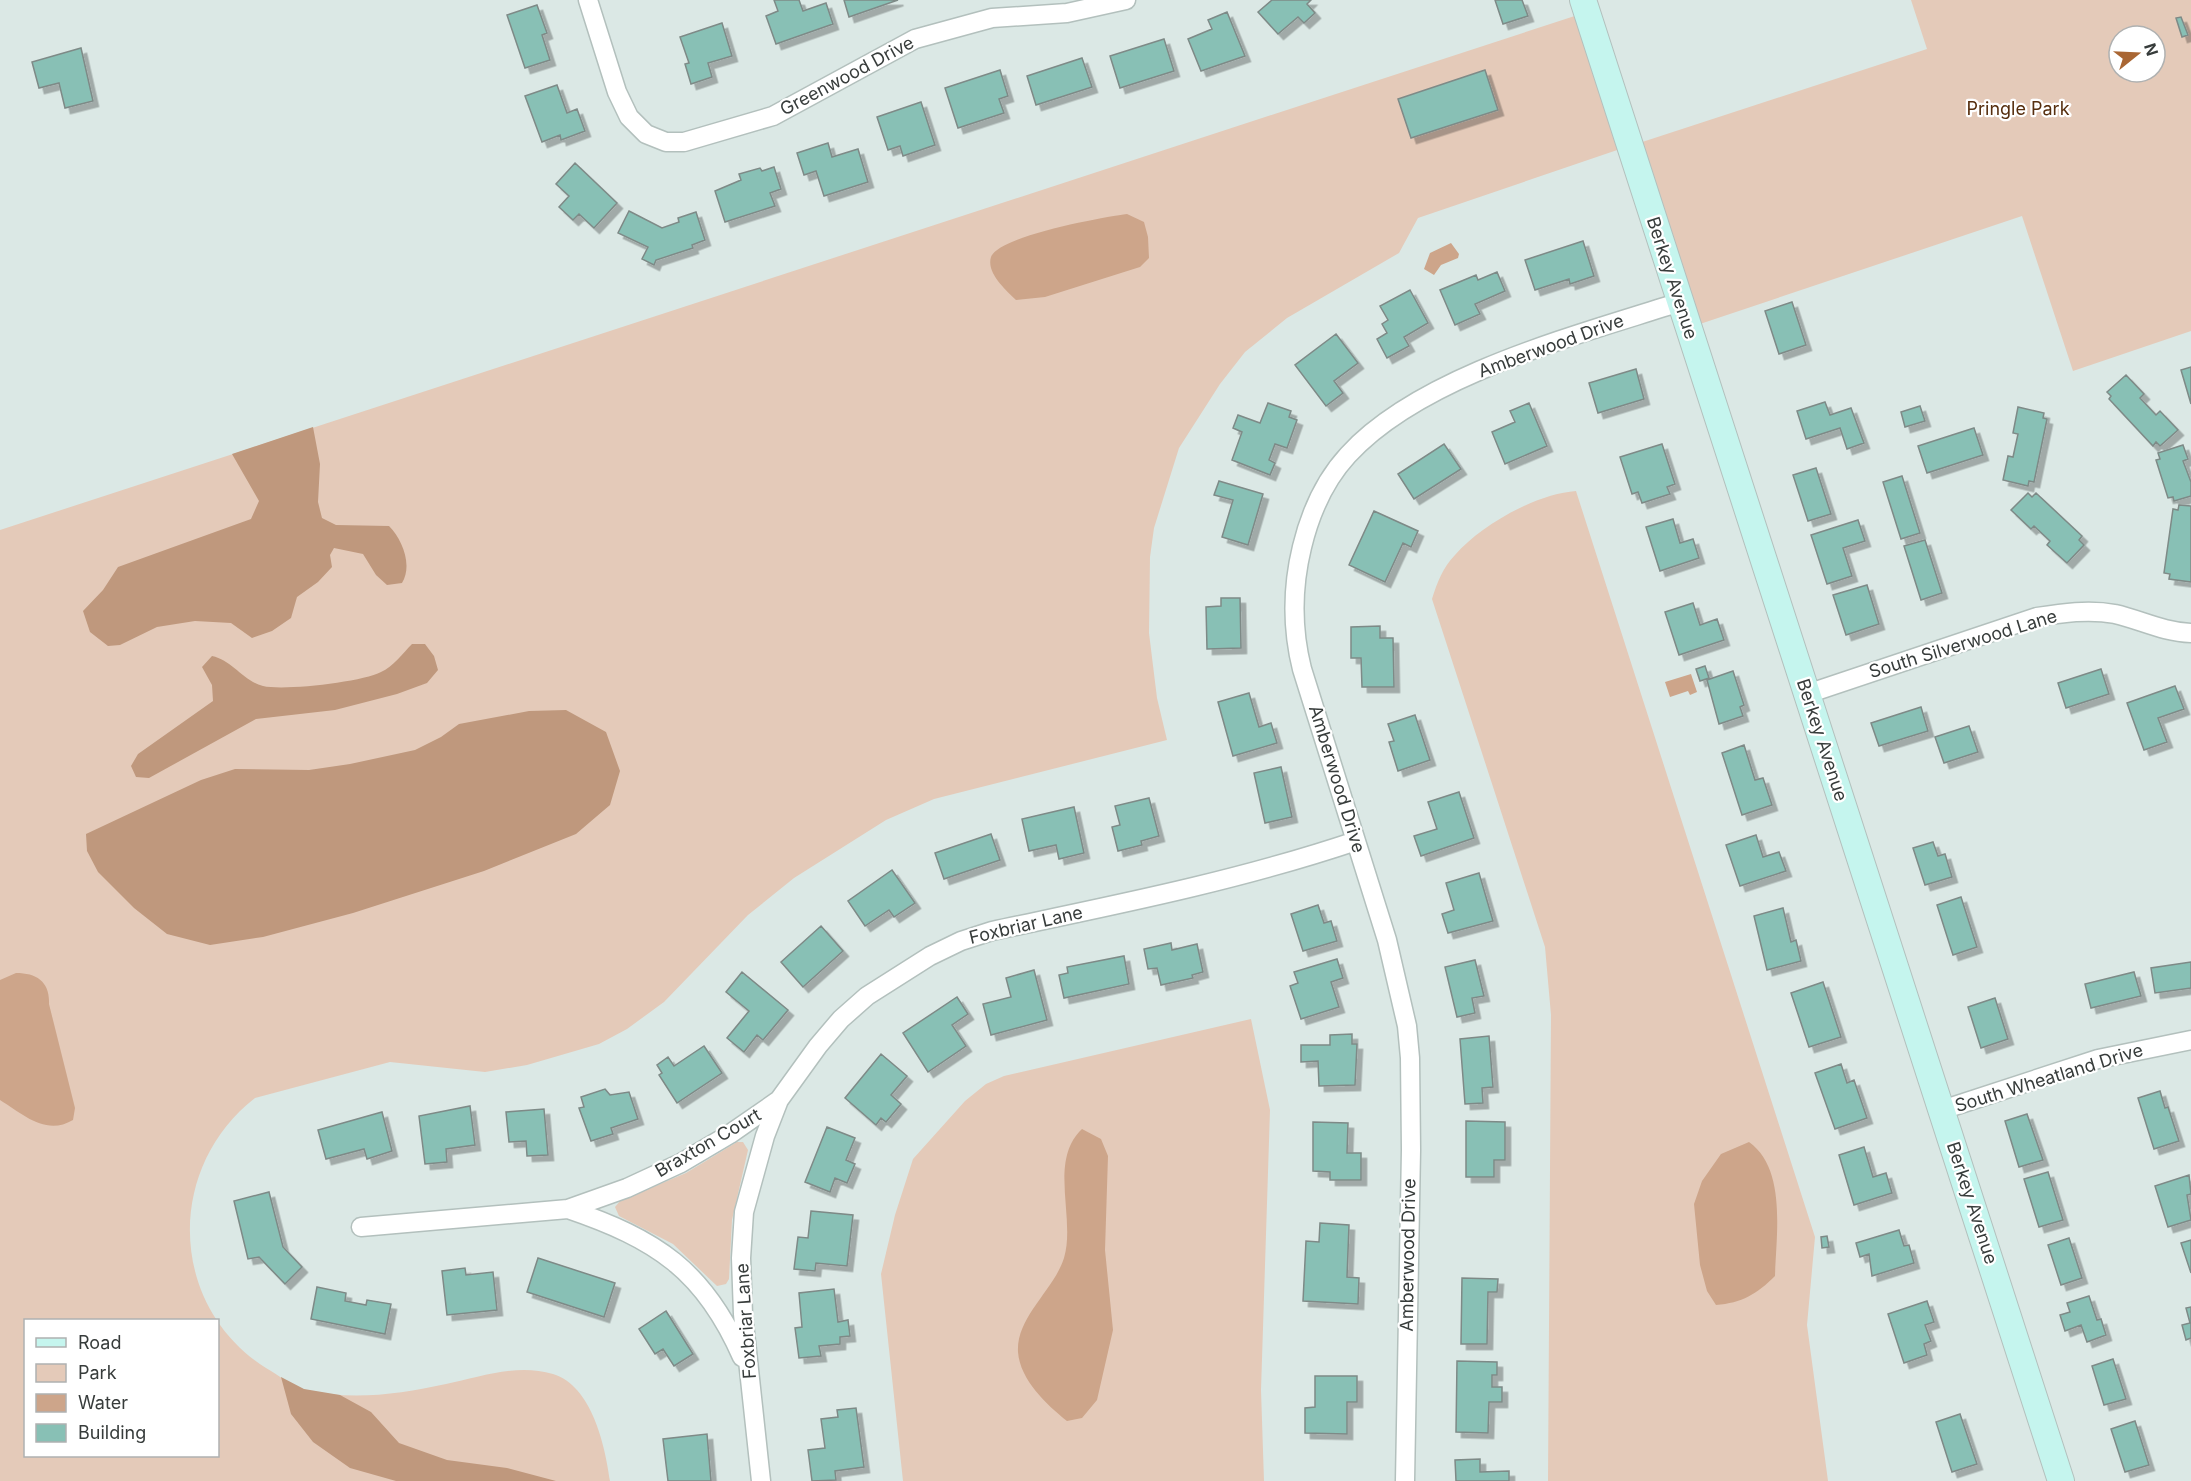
<svg xmlns="http://www.w3.org/2000/svg" width="2191" height="1481" font-family="Inter,sans-serif">
<style>
.green{fill:#e4cab9;fill-rule:evenodd}
.forest{fill:#bf987d}
.water{fill:#cda58a}
.building{fill:#88c0b5;stroke:#7e8a87;stroke-width:1.5;filter:url(#shadow)}
.lines{fill:none;stroke-linecap:round;stroke-linejoin:round}
.street-casing{stroke:#b3c0bd;stroke-width:21}
.secondary-casing{stroke:#b3c0bd;stroke-width:28}
.street{stroke:#fff;stroke-width:18}
.secondary{stroke:#c5f5ee;stroke-width:26}
.labels{text-anchor:middle;stroke-width:4.5;stroke-linejoin:round;paint-order:stroke}
.street-label{font-size:18px;fill:#373c3b;stroke:#fff}
.park-label{font-size:18px;fill:#562e0e;stroke:#fff}
</style>
<defs>
<filter id="shadow"><feDropShadow dx="5.5" dy="5.5" stdDeviation="0" flood-color="#0004"/></filter>
</defs>
<rect width="100%" height="100%" fill="#dbe8e5"/>
<!-- green -->
<path class="green" d="M1911 0H2191V331L2073 371 2022 216 1688 328 1629 146 1418 218 1399 253 1287 318 1245 352 1220 384 1179 448 1154 528 1150 557 1149 633 1157 698 1167 740 934 799 886 820 794 878 748 915 664 1002 627 1029 599 1044 527 1065 485 1072 390 1062 255 1098C165 1168 168 1306 266 1368 278 1375 292 1386 306 1390 352 1401 400 1394 446 1384 480 1377 517 1363 553 1374 592 1386 605 1445 610 1481H0V530L1587 12 1630 146 1927 49ZM2119 36H2155V72H2119ZM26 1320H218V1456H26Z
M1576 491 1815 1237 1807 1325 1828 1481H1548L1551 1015 1545 947 1432 599C1437 583 1443 567 1455 555 1481 525 1536 494 1576 491Z
M1251 1019 1270 1110 1261 1390 1264 1481H903L881 1274 895 1215 913 1159 965 1101 986 1084 1004 1076Z
M737 1142H743L748 1150 732 1220 729 1279 726 1284 717 1286 673 1244 619 1216 615 1207 620 1201 686 1173Z"/>
<!-- forest -->
<path class="forest" d="M313 427 320 464 318 502 322 518 336 525 389 526C402 539 413 565 402 583L387 585 376 575 363 554 334 548 330 555 332 567 318 582 297 597 291 618 272 631 252 638 231 623 195 621 157 627 120 645 108 646 90 632 83 611 103 590 118 567 251 519 259 501 232 454Z
M412 644H425L434 656 438 670 427 683 397 694 335 710 256 719 149 778 136 777 131 766 138 754 213 701 212 685 202 667 212 656C232 660 243 681 263 686 284 691 362 682 381 672 393 667 403 653 412 644Z
M566 710 606 732 620 771 610 805 576 834 484 871 353 913 263 937 210 945 167 934 134 908 98 872 87 851 86 834 201 780 235 769 309 770 350 764 415 750 441 737 459 724 529 711Z
M281 1377 304 1389 340 1395 371 1412 399 1443 447 1460 507 1468 556 1481H396L350 1468 313 1442 291 1414Z"/>
<!-- water -->
<path class="water" d="M1127 214 1144 222 1148 237 1149 258 1140 267 1045 297 1016 300C1006 290 986 273 991 257 998 236 1104 217 1127 214Z
M1451 243 1459 254 1458 258 1441 265 1434 275 1424 269 1430 253Z
M1691 674 1697 692 1690 695 1688 691 1670 697 1665 682Z
M16 973C37 973 50 982 49 1004L75 1108 73 1120C46 1136 24 1115 0 1100V980Z
M1082 1129 1101 1139 1108 1156 1105 1250 1113 1330 1097 1400 1082 1418 1067 1421C1047 1405 1020 1380 1018 1352 1016 1317 1054 1290 1064 1258 1076 1218 1048 1161 1082 1129Z
M1749 1142C1787 1169 1776 1235 1775 1276 1757 1294 1742 1303 1716 1305L1707 1291 1700 1265 1694 1204 1702 1181 1721 1154Z"/>
<!-- building -->
<path class="building" d="M774 0H799L803 11 826 3 833 24 776 44 766 16 778 11Z
M844 0H898L849 17Z
M1272 0H1311L1307 4 1315 13 1304 23 1298 17 1278 34 1258 12Z
M1495 0H1522L1528 16 1503 24Z
M537 5 547 33 542 35 550 60 525 68 507 15Z
M1227 12 1245 56 1201 71 1188 39 1212 29 1208 20Z
M2181 17 2188 35 2182 37 2176 18Z
M722 23 732 56 708 63 712 77 691 84 685 64 689 63 680 37Z
M1164 39 1174 71 1120 88 1110 56Z
M81 48 93 101 65 108 59 83 39 88 32 62Z
M1082 58 1092 87 1036 105 1027 76Z
M1000 70 1008 96 999 99 1004 113 958 128 945 88Z
M1485 70 1498 110 1411 138 1398 99Z
M557 85 567 113 577 109 585 131 561 140 560 135 542 142 525 96Z
M921 102 935 145 903 156 900 146 888 150 877 117Z
M828 143 832 157 858 149 868 182 824 196 816 171 804 175 797 153Z
M575 163 617 203 594 228 579 214 573 220 559 207 569 196 556 184Z
M774 167 781 189 770 193 775 206 725 222 715 191 741 180 739 174 760 168 762 171Z
M629 211 662 228 679 222 678 218 696 212 705 240 692 245 693 248 656 260 654 265 642 259 648 247 618 233Z
M1583 241 1594 276 1570 284 1569 279 1535 290 1525 260Z
M1497 272 1505 291 1475 304 1480 314 1455 325 1440 290 1476 275 1478 280Z
M1410 290 1428 323 1404 337 1409 346 1387 358 1377 339 1387 333 1382 324 1388 320 1380 306Z
M1792 302 1806 345 1779 354 1765 311Z
M1336 334 1358 363 1334 381 1343 393 1326 406 1295 365Z
M2191 367V404L2181 370Z
M1636 369 1644 399 1598 413 1589 383Z
M2126 375 2144 394 2140 398 2156 415 2160 411 2178 430 2160 446 2156 442 2153 446 2109 399 2111 396 2107 392Z
M1825 402 1830 415 1851 408 1864 443 1847 449 1840 428 1806 439 1797 411Z
M1268 403 1291 411 1289 417 1297 420 1287 448 1275 444 1269 460 1275 463 1270 475 1232 460 1242 432 1233 428 1238 415 1260 423Z
M1529 403 1547 446 1505 464 1492 432 1515 422 1510 411Z
M1920 406 1925 421 1905 427 1901 412Z
M2018 407 2044 413 2043 418 2047 419 2034 482 2029 481 2028 486 2003 480 2008 456 2013 457 2018 434 2013 433Z
M1974 428 1983 455 1927 473 1918 446Z
M1444 444 1461 469 1414 499 1398 474Z
M1662 444 1675 484 1667 487 1670 494 1642 503 1638 492 1632 494 1620 457Z
M2183 445 2188 459 2183 461 2191 482V496L2174 501 2173 497 2168 498 2156 460 2160 459 2158 453Z
M1816 468 1831 514 1808 521 1793 475Z
M1902 476 1920 533 1901 539 1883 482Z
M1219 481 1263 494 1248 545 1222 537 1233 500 1214 495Z
M2028 493 2032 497 2036 493 2082 536 2079 540 2084 545 2067 563 2047 545 2050 541 2034 526 2031 529 2011 510Z
M2179 505 2191 506V582L2169 579 2170 574 2164 573 2173 509 2178 510Z
M1374 511 1418 531 1411 547 1403 543 1385 582 1349 565Z
M1673 519 1680 543 1693 539 1699 558 1660 571 1646 527Z
M1858 520 1865 541 1843 548 1852 576 1827 584 1811 535Z
M1925 540 1942 593 1921 600 1904 546Z
M1867 585 1879 624 1846 635 1833 595Z
M1221 598H1240L1241 648 1207 649 1206 607 1221 606Z
M1693 603 1700 625 1717 619 1724 640 1679 655 1665 612Z
M1380 626V638H1393L1394 687H1362L1361 658H1351V627Z
M1705 666 1709 678 1700 681 1696 669Z
M2101 669 2109 694 2066 708 2058 683Z
M1733 671 1744 705 1740 707 1743 716 1719 724 1707 680Z
M2175 686 2184 709 2158 718 2167 742 2144 750 2127 703Z
M1249 693 1259 727 1271 723 1277 743 1233 756 1218 702Z
M1921 707 1928 731 1879 746 1871 723Z
M1415 715 1430 760 1398 771 1389 742 1394 741 1388 724Z
M1969 726 1978 752 1944 763 1935 737Z
M1744 745 1755 780 1763 778 1772 805 1742 815 1722 753Z
M1281 767 1292 817 1265 823 1254 773Z
M1459 792 1474 838 1421 856 1414 836 1437 829 1428 802Z
M1149 798 1159 836 1141 841 1142 845 1118 851 1112 827 1120 825 1115 806Z
M1074 807 1084 853 1059 859 1056 845 1029 851 1022 819Z
M991 834 1000 860 944 879 935 853Z
M1756 835 1763 857 1779 852 1786 871 1740 886 1726 845Z
M1933 842 1938 856 1945 854 1952 877 1925 885 1913 848Z
M892 870 915 903 894 917 889 910 865 926 848 901Z
M1479 873 1493 921 1448 933 1442 914 1454 910 1446 883Z
M1961 897 1977 947 1953 955 1937 905Z
M1318 905 1324 923 1331 921 1337 941 1303 951 1291 914Z
M1783 908 1791 942 1796 940 1801 961 1767 970 1754 916Z
M821 926 843 951 803 987 781 962Z
M1171 943 1172 950 1197 944 1203 972 1192 975 1193 978 1161 985 1157 968 1148 969 1144 949Z
M1124 956 1129 984 1064 998 1059 975 1068 973 1067 967Z
M1337 959 1343 978 1331 982 1339 1007 1301 1019 1290 986 1298 983 1294 972Z
M1475 960 1484 996 1472 998 1475 1013 1457 1017 1445 967Z
M2191 962V988L2155 993 2151 968Z
M1034 970 1047 1020 991 1035 983 1004 1011 997 1006 978Z
M742 972 788 1010 763 1040 757 1035 744 1052 727 1038 749 1011 726 992Z
M2134 972 2141 996 2091 1008 2085 984Z
M1823 982 1841 1037 1809 1047 1791 993Z
M957 997 968 1014 952 1025 966 1046 928 1072 903 1033Z
M1995 998 2008 1039 1981 1048 1968 1007Z
M1352 1034V1044H1357L1355 1085 1319 1086 1318 1061 1301 1062V1045H1330V1035Z
M1489 1036 1493 1087 1482 1088 1483 1103 1465 1104 1460 1039Z
M704 1046 722 1073 677 1103 659 1075 662 1073 657 1065 668 1057 674 1066Z
M881 1054 907 1076 891 1095 901 1104 886 1122 881 1118 876 1125 845 1098Z
M1841 1064 1847 1083 1854 1080 1867 1118 1835 1129 1815 1073Z
M605 1089 610 1095 629 1092 638 1119 611 1128 613 1134 591 1141 579 1108 584 1107 581 1097Z
M2160 1091 2165 1108 2168 1107 2179 1141 2154 1149 2138 1098Z
M470 1106 475 1145 446 1149 447 1162 425 1164 419 1116Z
M544 1109 548 1155 527 1156 526 1141 509 1142 506 1112Z
M382 1112 392 1151 367 1159 364 1149 326 1159 318 1130Z
M2027 1114 2043 1160 2019 1167 2005 1121Z
M1466 1121 1505 1122V1160H1494V1177H1466Z
M1313 1122 1348 1123 1347 1153H1361V1180H1330V1172L1313 1171Z
M827 1127 855 1138 846 1160 855 1164 847 1183 835 1178 830 1192 805 1182Z
M1864 1147 1873 1177 1886 1173 1892 1193 1854 1205 1839 1155Z
M2048 1172 2063 1220 2039 1227 2024 1179Z
M2189 1175 2191 1194 2187 1195 2191 1220 2168 1227 2155 1186Z
M269 1192 283 1247 302 1267 285 1284 259 1257 248 1259 234 1201Z
M811 1211 853 1215 847 1266 816 1263 815 1271 794 1269 798 1237 808 1238Z
M1320 1223 1349 1225 1347 1277 1359 1278 1358 1304 1303 1301 1306 1241 1319 1242Z
M1899 1230 1904 1246 1909 1245 1914 1263 1872 1276 1869 1254 1860 1257 1856 1243Z
M1827 1236 1829 1247 1822 1248 1821 1237Z
M2069 1238 2082 1278 2061 1285 2048 1245Z
M2191 1240V1273L2181 1243Z
M538 1258 615 1283 604 1317 527 1292Z
M465 1268 466 1275 493 1272 497 1310 447 1315 442 1271Z
M1462 1278 1498 1279 1497 1292H1488L1487 1344H1461Z
M317 1287 346 1293 345 1301 366 1305 367 1300 391 1304 385 1334 311 1319Z
M834 1289 838 1322 848 1320 850 1336 840 1337V1344L819 1346 821 1356 799 1358 795 1328 802 1327 799 1293Z
M2089 1296 2097 1320 2101 1319 2106 1335 2087 1342 2081 1325 2065 1331 2060 1315 2070 1312 2067 1303Z
M1927 1301 1934 1322 1925 1325 1931 1341 1924 1344 1927 1355 1904 1363 1888 1314Z
M2191 1307V1338L2186 1340 2182 1325 2190 1323 2186 1308Z
M666 1311 693 1354 674 1366 663 1349 655 1354 639 1329Z
M2113 1359 2126 1399 2104 1405 2092 1366Z
M1457 1361 1497 1362V1375H1492V1387H1502V1402H1489L1488 1433 1456 1432Z
M1315 1376H1357V1402H1347V1434L1305 1433V1408L1315 1407Z
M856 1408 864 1467 835 1471 836 1480 812 1481 808 1450 825 1448 821 1419 838 1417 837 1410Z
M1960 1414 1977 1464 1952 1472 1936 1422Z
M2135 1421 2149 1465 2125 1472 2111 1429Z
M707 1434 711 1481H668L663 1439Z
M1480 1459V1472L1509 1471V1481H1456L1455 1460Z"/>
<g class="lines">
<defs>
<path id="street" d="M588 0 617 92 629 117 646 134 666 142H684L773 116 915 39 992 18 1067 13 1126 0
M1807 694 2037 617C2062 613 2089 609 2115 614 2141 620 2163 632 2191 633
M1942 1110 2098 1059 2191 1040
M568 1209C656 1239 704 1270 742 1357
M361 1227 568 1209 627 1188 681 1163 730 1134 779 1100
M761 1481 743 1314 741 1258 744 1212 765 1136 779 1100 818 1046 841 1019 867 996 930 956 961 941 992 931C1115 905 1237 881 1356 841
M1405 1481 1411 1150 1410 1058 1407 1026 1387 940 1302 669C1292 629 1292 588 1302 547 1310 514 1324 481 1348 455 1421 375 1578 335 1680 302"/>
<path id="secondary" d="M1583 0 2061 1481"/>
</defs>
<!-- street casing -->
<use href="#street" class="street-casing"/>
<!-- secondary casing -->
<use href="#secondary" class="secondary-casing"/>
<!-- street -->
<use href="#street" class="street"/>
<!-- secondary -->
<use href="#secondary" class="secondary"/>
</g>
<g class="labels">
<!-- street labels -->
<g class="street-label">
<text transform="translate(847 76) rotate(-28)" y="6">Greenwood Drive</text>
<text transform="translate(1672 278) rotate(72)" y="6">Berkey Avenue</text>
<text transform="translate(1551 346) rotate(-20)" y="6">Amberwood Drive</text>
<text transform="translate(1963 644) rotate(-17)" y="6">South Silverwood Lane</text>
<text transform="translate(1822 740) rotate(72)" y="6">Berkey Avenue</text>
<text transform="translate(1337 779) rotate(73)" y="6">Amberwood Drive</text>
<text transform="translate(1026 925) rotate(-13)" y="6">Foxbriar Lane</text>
<text transform="translate(2049 1078) rotate(-17)" y="6">South Wheatland Drive</text>
<text transform="translate(708 1143) rotate(-30)" y="6">Braxton Court</text>
<text transform="translate(1972 1203) rotate(72)" y="6">Berkey Avenue</text>
<text transform="translate(1408 1255) rotate(-89)" y="6">Amberwood Drive</text>
<text transform="translate(746 1321) rotate(-94)" y="6">Foxbriar Lane</text>
</g>
<!-- park labels -->
<g class="park-label">
<text x="2018" y="115">Pringle Park</text>
</g>
</g>
<!-- legend -->
<rect x="24" y="1319" width="195" height="138" fill="#ffffff" stroke="#afb1b1" stroke-width="1.5"/>
<rect x="36" y="1338" width="30" height="9" fill="#c5f5ee" stroke="#afb1b1" stroke-width="1.5"/>
<text x="78" y="1349" font-size="18" fill="#373c3b">Road</text>
<rect x="36" y="1364" width="30" height="18" fill="#e4cab9" stroke="#afb1b1" stroke-width="1.5"/>
<text x="78" y="1379" font-size="18" fill="#373c3b">Park</text>
<rect x="36" y="1394" width="30" height="18" fill="#cda58a" stroke="#afb1b1" stroke-width="1.5"/>
<text x="78" y="1409" font-size="18" fill="#373c3b">Water</text>
<rect x="36" y="1424" width="30" height="18" fill="#88c0b5" stroke="#afb1b1" stroke-width="1.5"/>
<text x="78" y="1439" font-size="18" fill="#373c3b">Building</text>
<!-- north arrow -->
<g transform="translate(2137 54) rotate(72)"><circle r="28" fill="#ffffff" stroke="#afb1b1" stroke-width="1.5"/>
<path d="M0-4.5L10 22L0 15L-10 22Z" fill="#a96633"/>
<text y="-9" font-size="16" font-weight="bold" text-anchor="middle" fill="#373c3b">N</text>
</g>
</svg>
